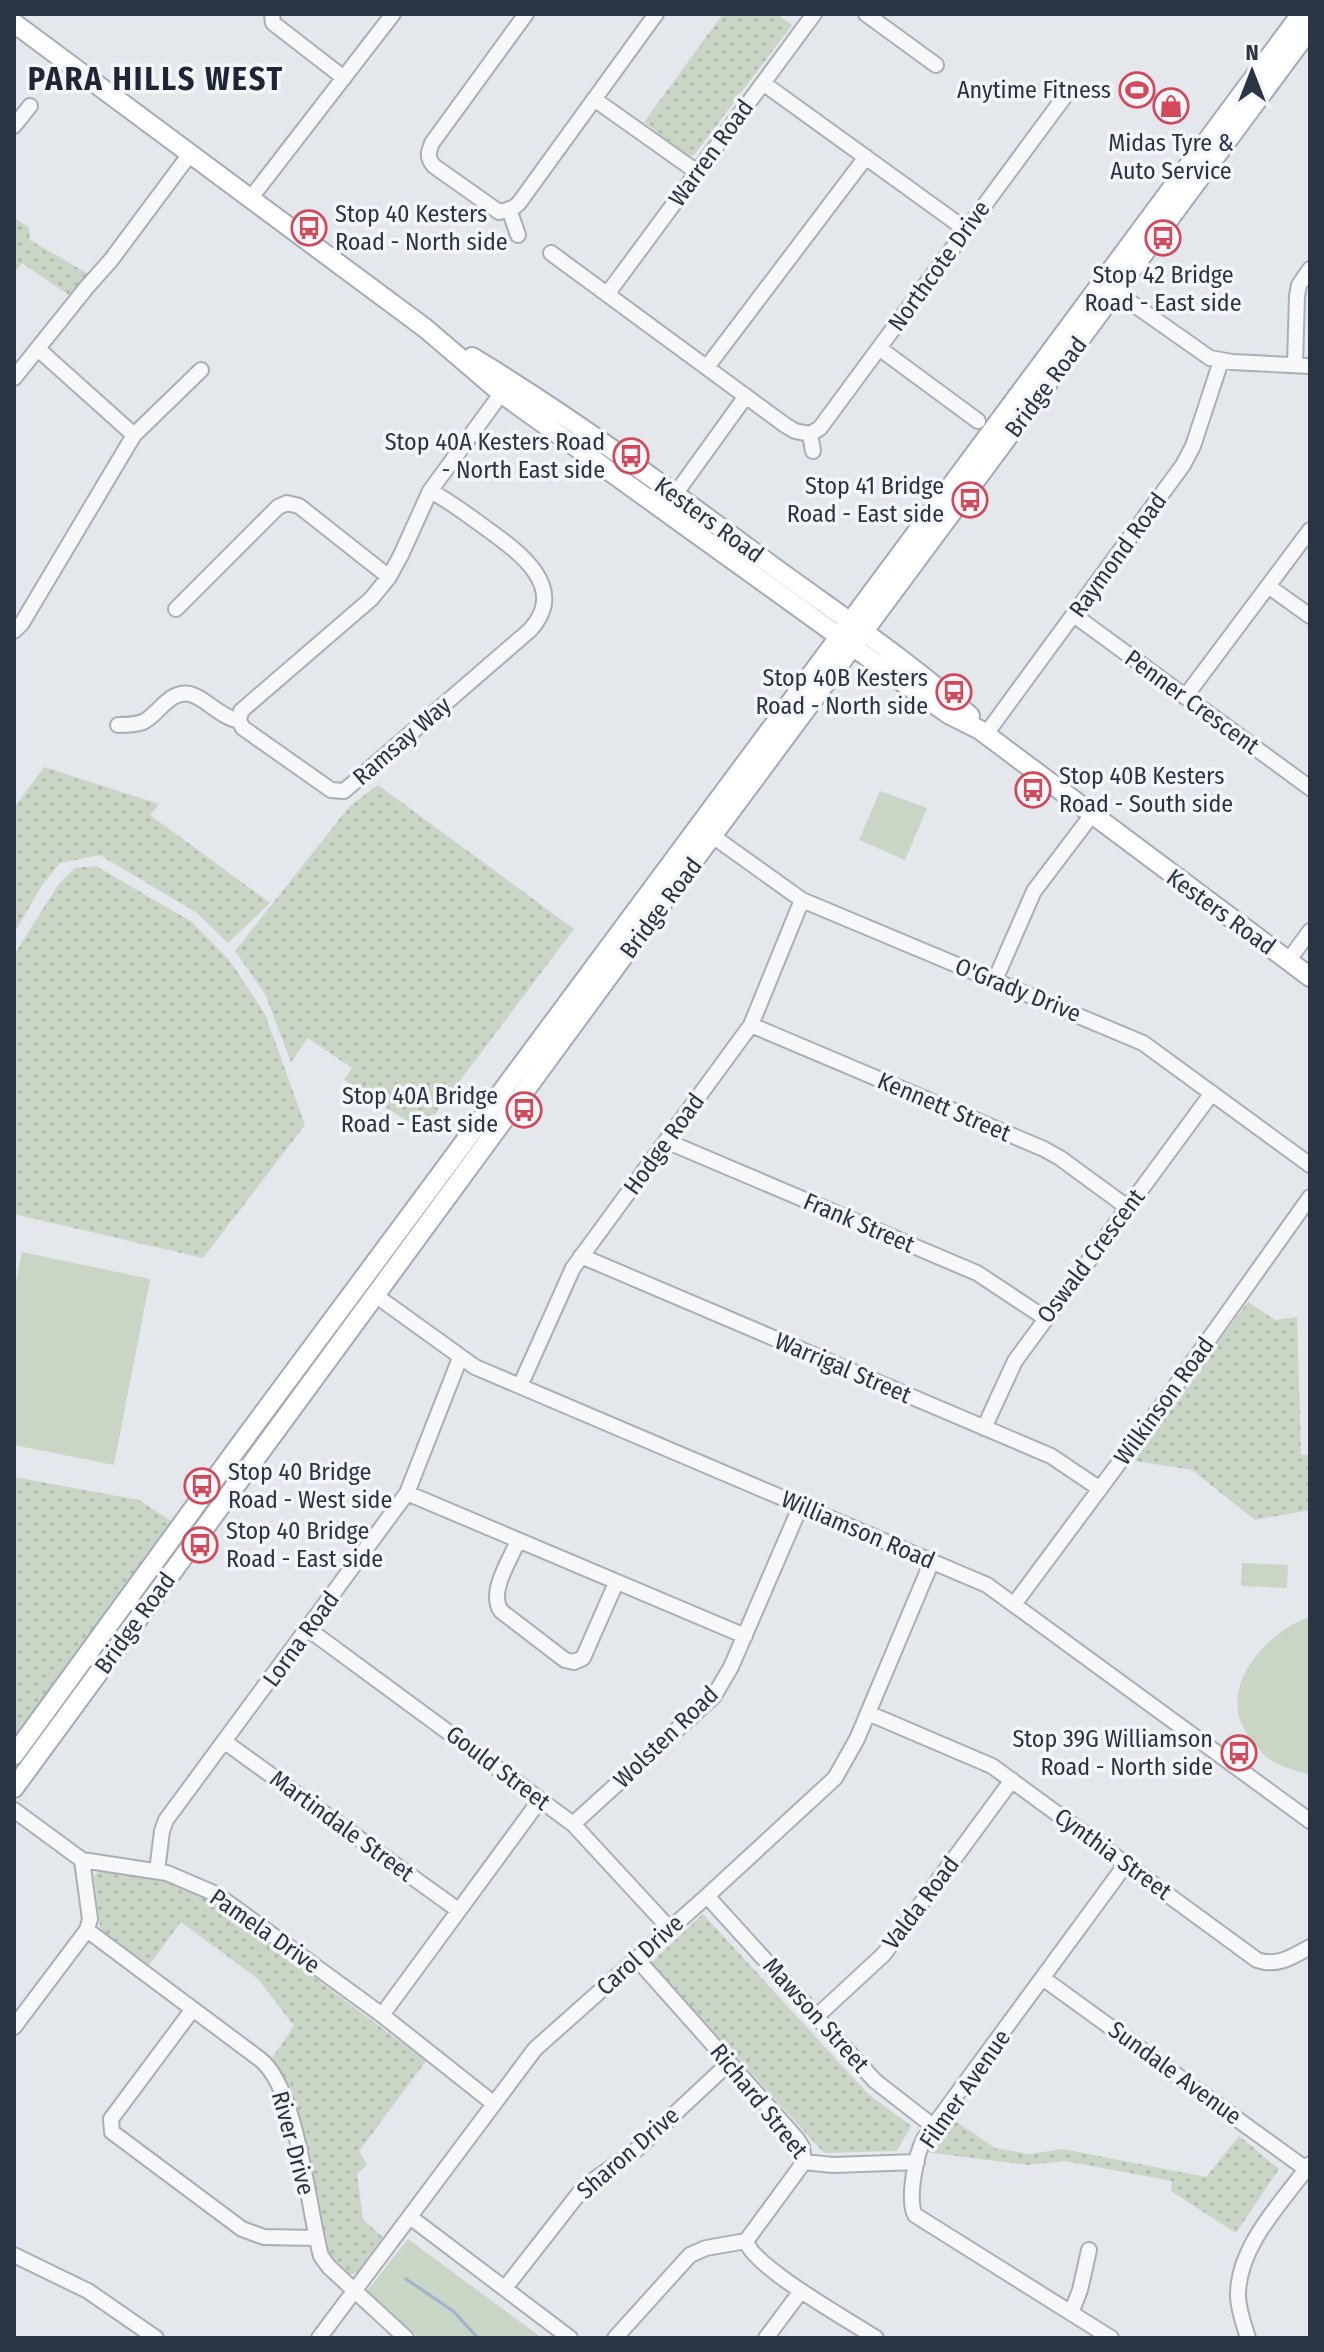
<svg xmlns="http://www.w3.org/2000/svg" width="1324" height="2352" font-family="'Fira Sans Condensed',sans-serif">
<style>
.green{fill:#c9d6c5}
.park{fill:url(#park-dots)}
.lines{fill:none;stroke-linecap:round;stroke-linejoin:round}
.stream{stroke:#9fb4cc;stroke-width:3}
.minor-casing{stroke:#a9aeb7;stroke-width:18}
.major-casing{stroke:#a3abb8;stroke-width:22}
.minor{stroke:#f7f8fa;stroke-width:14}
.major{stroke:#fff;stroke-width:18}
.labels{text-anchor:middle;stroke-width:7;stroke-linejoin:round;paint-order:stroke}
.poi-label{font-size:24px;fill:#2b3445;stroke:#f4f6f9;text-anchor:end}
.street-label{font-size:24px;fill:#2b3445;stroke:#f4f6f9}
.district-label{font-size:32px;font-weight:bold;letter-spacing:2px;fill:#1d2536;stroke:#f4f6f9}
</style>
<defs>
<pattern id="park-dots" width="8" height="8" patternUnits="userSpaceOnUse" patternTransform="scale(2)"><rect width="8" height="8" fill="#c9d6c5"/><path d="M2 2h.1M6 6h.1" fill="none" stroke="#adb8ab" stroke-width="1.8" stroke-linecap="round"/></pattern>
</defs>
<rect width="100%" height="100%" fill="#e4e7ec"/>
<!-- green -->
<path class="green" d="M880 791 927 808 905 860 859 840Z
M22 1252 150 1279 114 1465 14 1445V1291Z
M1242 1563 1288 1565 1287 1588 1241 1586Z
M1306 1618H1310V1775C1298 1771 1285 1768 1274 1762 1267 1759 1261 1751 1256 1745 1210 1699 1258 1638 1306 1618Z
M408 2239 542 2338H419L367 2291Z"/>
<!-- park -->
<path class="park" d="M723 14H777L792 25 695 154 689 157 644 122Z
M14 217 29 228 30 240 95 278 76 300 22 263 14 273Z
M44 767 159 804 150 815 270 903 228 943 197 913 100 855 60 863 43 884 14 933V808Z
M378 785 574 929 435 1114 409 1122 344 1080 352 1068 308 1038 291 1062 265 994 235 951 349 807Z
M96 866 192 922 230 961 265 1014 305 1125 203 1258 14 1214V955L58 885 75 868Z
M1248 1302 1275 1320 1297 1317 1301 1455H1310V1510L1255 1520 1192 1470 1129 1460Z
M14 1477 139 1500 180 1527 14 1755Z
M100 1870 169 1881 205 1896 426 2061 359 2151 367 2165 357 2174 363 2220 383 2237 357 2273 348 2275 325 2252 302 2126 272 2058 294 2026 258 1979 181 1922 149 1965 104 1932 100 1927 94 1876Z
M703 1914 867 2093 911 2126 897 2151 824 2153 651 1963Z
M951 2118 995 2148 1029 2154 1063 2149 1206 2177 1239 2136 1279 2169 1236 2233 1171 2191 1172 2181 1065 2161 1028 2165 925 2152Z"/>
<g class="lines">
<!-- stream -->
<path class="stream" d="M406 2279 453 2311 478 2338"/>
<defs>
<path id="minor" d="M272 14 273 23 344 78
M526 14 432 143C428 153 427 158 434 166L499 212 512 209 519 203 656 14
M866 14 936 65
M763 83 965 229
M594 99 697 172
M14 126 30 106
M250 199 393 14
M509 209 518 235
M551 253 785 425 795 431 810 434 820 428 1065 96
M1116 292 1210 358 1232 362 1310 366
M608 293 814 14
M879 348 978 421
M38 349 134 435
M1295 365 1297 296 1299 285 1310 269
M707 367 866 157
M14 378 87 287 111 260 190 154
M810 434 813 451
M430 491C450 501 466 514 483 526 516 550 570 586 530 630L344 791 331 790 243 728 239 721 241 711 371 599 389 577 401 555 430 491 506 387
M671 500 746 396
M1268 586 1310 616
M176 609 278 507 287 503 299 506 389 577
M1074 615 1310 788
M14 631 22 623 134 435 201 370
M1185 697 1310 530
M118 725C127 725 135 725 143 722 159 714 169 690 190 694 206 698 218 716 239 721
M986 734 1183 465 1193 446 1221 361
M714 837 802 900 1143 1043 1310 1165
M1288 961 1310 931
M995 980 1034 891 1091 816
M751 1025 1044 1149 1060 1158 1127 1207
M666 1141 977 1273 1045 1318
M581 1256 1051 1456 1100 1489
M375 1295 475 1367 987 1585 1310 1821
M520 1386 573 1268 751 1025 802 900
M984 1428 1015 1361 1212 1093
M407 1493 745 1636
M518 1541C510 1560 488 1592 501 1611L565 1660 574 1662 583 1658 616 1583
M1015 1603 1165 1401 1310 1197
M308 1629 573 1824 670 1929
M868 1713 992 1766 1257 1960C1277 1967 1292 1957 1310 1947
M225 1742 458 1910
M14 1810 82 1860 167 1873 216 1894 382 2015 493 2103
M573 1824 714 1696 731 1667 801 1505
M157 1871 162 1831 166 1820 407 1493 460 1358
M707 1896 875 2081 933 2126
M87 1930 261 2060C298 2091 308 2208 321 2256L329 2267 406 2338
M637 1959 797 2139 802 2147 804 2162 833 2165 917 2162
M1044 1979 1306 2169
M193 2009 111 2119 112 2132 242 2229 264 2237 316 2238
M382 2015 540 1800
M817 2016 884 1954 1012 1780
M14 2027 87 1930 90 1919 82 1860
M410 2217 570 2338
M746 2241C753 2267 850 2321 876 2338
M14 2255 88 2291 156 2338
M505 2288 584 2187 636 2150 729 2063
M1071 2313 1080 2290 1089 2250
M319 2338 535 2049 707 1896 835 1778 857 1739 932 1561
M615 2338 690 2255 706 2248 746 2241 804 2162
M766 2338 801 2291
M1111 2338 915 2215C907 2199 916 2154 924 2139L1126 1864
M1248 2338C1244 2324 1238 2310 1238 2295 1238 2246 1282 2202 1310 2164"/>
<path id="major" d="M14 23 425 328 501 393 905 684 950 715 980 730 1310 977
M472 357C576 420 674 493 771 565 838 614 909 661 970 716
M14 1755 236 1450 1301 14
M14 1788 667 897 1310 29"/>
</defs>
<!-- minor casing -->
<use href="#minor" class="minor-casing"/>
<!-- major casing -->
<use href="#major" class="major-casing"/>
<!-- minor -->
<use href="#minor" class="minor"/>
<!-- major -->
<use href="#major" class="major"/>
</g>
<!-- icons -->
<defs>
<symbol id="stadium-ring" viewBox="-11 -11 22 22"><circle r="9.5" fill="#f4f6f9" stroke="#d1495b" stroke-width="1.5"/><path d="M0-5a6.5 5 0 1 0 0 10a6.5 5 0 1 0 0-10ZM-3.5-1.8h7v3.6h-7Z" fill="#d1495b"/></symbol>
<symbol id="shop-ring" viewBox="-11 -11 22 22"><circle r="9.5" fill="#f4f6f9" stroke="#d1495b" stroke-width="1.5"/><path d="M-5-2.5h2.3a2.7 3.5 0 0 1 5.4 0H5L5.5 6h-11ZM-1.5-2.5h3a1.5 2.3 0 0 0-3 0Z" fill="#d1495b"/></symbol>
<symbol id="bus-ring" viewBox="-11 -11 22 22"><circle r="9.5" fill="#f4f6f9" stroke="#d1495b" stroke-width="1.5"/><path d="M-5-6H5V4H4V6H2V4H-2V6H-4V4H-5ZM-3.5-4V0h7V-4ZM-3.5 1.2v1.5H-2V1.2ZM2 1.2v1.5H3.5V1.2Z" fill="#d1495b"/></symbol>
</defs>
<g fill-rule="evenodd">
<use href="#stadium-ring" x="1117" y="70" width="40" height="40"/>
<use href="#shop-ring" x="1151" y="86" width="40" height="40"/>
<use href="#bus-ring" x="289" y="208" width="40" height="40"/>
<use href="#bus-ring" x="1143" y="218" width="40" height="40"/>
<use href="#bus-ring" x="611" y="436" width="40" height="40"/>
<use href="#bus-ring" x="950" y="480" width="40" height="40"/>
<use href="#bus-ring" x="934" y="672" width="40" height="40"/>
<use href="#bus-ring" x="1013" y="770" width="40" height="40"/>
<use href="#bus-ring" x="504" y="1090" width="40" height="40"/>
<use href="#bus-ring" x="182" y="1466" width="40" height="40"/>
<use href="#bus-ring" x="180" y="1525" width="40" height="40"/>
<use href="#bus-ring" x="1219" y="1733" width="40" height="40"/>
</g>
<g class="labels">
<!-- poi labels -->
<g class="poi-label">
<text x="1111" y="98">Anytime Fitness</text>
<text x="1171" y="151" text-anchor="middle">Midas Tyre &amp;<tspan x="1171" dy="28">Auto Service</tspan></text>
<text x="335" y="222" text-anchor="start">Stop 40 Kesters<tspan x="335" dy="28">Road - North side</tspan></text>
<text x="1163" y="283" text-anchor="middle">Stop 42 Bridge<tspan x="1163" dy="28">Road - East side</tspan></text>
<text x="605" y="450">Stop 40A Kesters Road<tspan x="605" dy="28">- North East side</tspan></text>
<text x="944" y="494">Stop 41 Bridge<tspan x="944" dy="28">Road - East side</tspan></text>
<text x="928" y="686">Stop 40B Kesters<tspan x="928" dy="28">Road - North side</tspan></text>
<text x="1059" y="784" text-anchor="start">Stop 40B Kesters<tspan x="1059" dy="28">Road - South side</tspan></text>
<text x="498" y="1104">Stop 40A Bridge<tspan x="498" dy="28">Road - East side</tspan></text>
<text x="228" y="1480" text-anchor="start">Stop 40 Bridge<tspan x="228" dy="28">Road - West side</tspan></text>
<text x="226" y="1539" text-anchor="start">Stop 40 Bridge<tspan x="226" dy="28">Road - East side</tspan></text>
<text x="1213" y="1747">Stop 39G Williamson<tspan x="1213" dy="28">Road - North side</tspan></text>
</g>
<!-- street labels -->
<g class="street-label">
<text transform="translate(711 153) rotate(-54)" y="8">Warren Road</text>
<text transform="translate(939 266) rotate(-54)" y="8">Northcote Drive</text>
<text transform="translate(1046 387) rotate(-53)" y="8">Bridge Road</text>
<text transform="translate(709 520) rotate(36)" y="8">Kesters Road</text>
<text transform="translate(1118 555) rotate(-54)" y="8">Raymond Road</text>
<text transform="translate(1192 702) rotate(36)" y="8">Penner Crescent</text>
<text transform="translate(402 741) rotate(-41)" y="8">Ramsay Way</text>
<text transform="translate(661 908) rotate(-53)" y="8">Bridge Road</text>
<text transform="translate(1221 912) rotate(36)" y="8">Kesters Road</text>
<text transform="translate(1018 990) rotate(22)" y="8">O'Grady Drive</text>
<text transform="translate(944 1107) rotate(23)" y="8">Kennett Street</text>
<text transform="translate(664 1144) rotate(-54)" y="8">Hodge Road</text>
<text transform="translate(859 1223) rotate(23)" y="8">Frank Street</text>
<text transform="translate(1091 1256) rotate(-53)" y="8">Oswald Crescent</text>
<text transform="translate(843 1368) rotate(23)" y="8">Warrigal Street</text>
<text transform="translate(1164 1401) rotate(-54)" y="8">Wilkinson Road</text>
<text transform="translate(858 1530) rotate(23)" y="8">Williamson Road</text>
<text transform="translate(135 1623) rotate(-54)" y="8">Bridge Road</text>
<text transform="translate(301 1639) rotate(-54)" y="8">Lorna Road</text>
<text transform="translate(666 1737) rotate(-44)" y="8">Wolsten Road</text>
<text transform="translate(498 1768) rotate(37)" y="8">Gould Street</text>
<text transform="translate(342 1826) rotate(36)" y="8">Martindale Street</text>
<text transform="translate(1113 1854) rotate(36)" y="8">Cynthia Street</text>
<text transform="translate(921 1903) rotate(-53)" y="8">Valda Road</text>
<text transform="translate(265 1931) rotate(35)" y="8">Pamela Drive</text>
<text transform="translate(640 1955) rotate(-42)" y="8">Carol Drive</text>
<text transform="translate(816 2015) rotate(48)" y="8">Mawson Street</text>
<text transform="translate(1175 2073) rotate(36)" y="8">Sundale Avenue</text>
<text transform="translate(965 2089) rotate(-55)" y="8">Filmer Avenue</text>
<text transform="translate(759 2101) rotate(51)" y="8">Richard Street</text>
<text transform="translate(293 2143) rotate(75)" y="8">River Drive</text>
<text transform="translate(628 2153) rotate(-41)" y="8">Sharon Drive</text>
</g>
<!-- district labels -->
<g class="district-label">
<text x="156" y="90">PARA HILLS WEST</text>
</g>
</g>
<!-- border -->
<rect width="1324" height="2352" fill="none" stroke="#2b3445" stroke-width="32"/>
<!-- north arrow -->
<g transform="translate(1252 72)" stroke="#f4f6f9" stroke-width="6" paint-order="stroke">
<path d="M0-6L14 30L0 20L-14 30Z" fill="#2b3445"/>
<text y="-12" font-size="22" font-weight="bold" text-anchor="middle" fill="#2b3445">N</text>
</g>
</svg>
